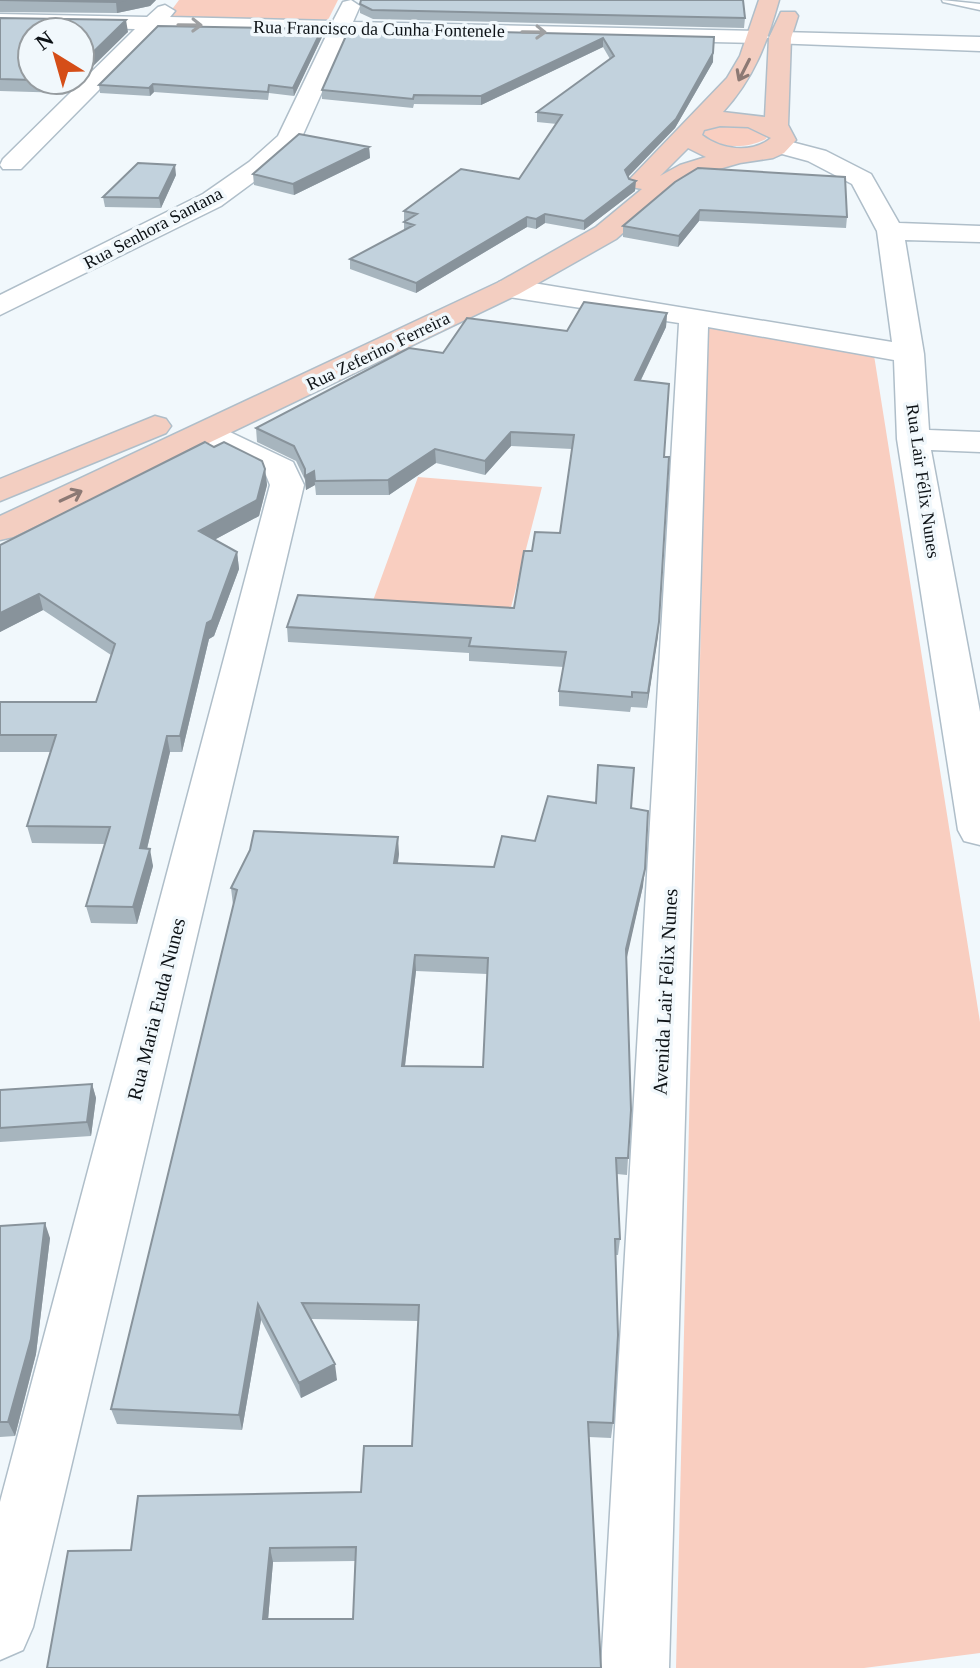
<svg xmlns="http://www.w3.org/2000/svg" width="980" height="1668" font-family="'Times New Roman',serif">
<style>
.green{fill:#f9cec0}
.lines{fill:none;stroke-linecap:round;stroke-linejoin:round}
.service-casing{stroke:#afbec9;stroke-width:3}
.minor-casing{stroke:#afbec9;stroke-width:3}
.secondary-casing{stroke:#afbec9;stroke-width:3}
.service{fill:#fff;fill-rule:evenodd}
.minor{fill:#fff;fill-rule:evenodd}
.secondary{fill:#f3cec1;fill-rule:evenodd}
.wall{fill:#a7b5be;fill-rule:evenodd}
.shaded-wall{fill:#88939b}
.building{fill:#c2d2dd;stroke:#88939b;stroke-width:2;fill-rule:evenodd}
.oneway{stroke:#9ea0a2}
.oneway2{stroke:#8c7974}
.labels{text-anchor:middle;stroke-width:7;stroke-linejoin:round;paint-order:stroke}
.far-street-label{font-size:18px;fill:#0d1216;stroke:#f1f8fc}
.street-label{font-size:20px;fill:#0d1216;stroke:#f1f8fc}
</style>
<rect width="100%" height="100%" fill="#f1f8fc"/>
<!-- green -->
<path class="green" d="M179 0H338L328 20 319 22 175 19 170 12Z
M734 121 768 134 766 139C748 149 715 150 702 132L705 127Z
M708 326 873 349 980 1022V1653L864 1668H676Z
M418 477 542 487 508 619 371 606Z"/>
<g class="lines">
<defs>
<path id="service" d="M942 0 980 4V10L943 2Z"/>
<path id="minor" d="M351 0 360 6 353 22 758 31 769 37 758 43 348 34 301 139 267 172 221 206 0 315V295L203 194 249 162 278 136 327 34 158 30 21 169H3L0 165 3 159 135 29 0 26V14L147 17 158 7 165 5 175 11 170 17 333 21 343 2Z
M780 32 980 37V51L772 43 769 38 772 33Z
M780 139 826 151 871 174 899 223 980 226V242L905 240 924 354 929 430 980 432V452L931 450 980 712V845L964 841 958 830 897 439 894 360 708 327 669 1668H601L679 323 509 297 499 294 495 288 499 282 509 279 892 342 877 231 852 184 808 161 771 151 768 146 771 141Z
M209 422 293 462 304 485 33 1627 23 1650 0 1660V1502L270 485 266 475 197 439 193 432 197 425Z"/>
<path id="secondary" d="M759 0H779C767 43 754 78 723 112L765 117 769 38 781 12H795L798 16 791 38 788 125 796 140 784 153 773 158 740 163 698 175 672 190 616 239 519 294 13 537 0 540V516L499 282 596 227 642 189 631 187 627 182 727 78 740 56ZM720 126 748 127 771 138C752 154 721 150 702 135L704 130ZM688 148 706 157 680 165 660 176Z
M155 416 166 419 171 426 166 433 0 501V479Z"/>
</defs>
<!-- service casing -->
<use href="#service" class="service-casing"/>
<!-- minor casing -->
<use href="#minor" class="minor-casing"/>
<!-- secondary casing -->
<use href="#secondary" class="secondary-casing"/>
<!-- service -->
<use href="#service" class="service"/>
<!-- minor -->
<use href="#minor" class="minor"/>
<!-- secondary -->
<use href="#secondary" class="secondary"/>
</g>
<!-- wall -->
<path class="wall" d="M0 0H156L150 6 117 13 0 12Z
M360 4 745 18 744 28 373 19 360 13Z
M0 18 128 32 32 80H79L66 93 0 91Z
M322 29V37L294 96 269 93 268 100 154 92 150 96 100 93 99 85Z
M413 30 714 37 713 62 675 128 628 177 635 191 584 230 545 223 536 229 527 227 416 293 350 269V259L404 231V211L519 179 557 124 537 122V112L610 59 603 47 481 105 414 104 413 108 322 99V90L413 33Z
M369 147 370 158 294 195 254 185 253 174Z
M176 175 161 208 105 207 103 197Z
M675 182 847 217 846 228 699 221 678 247 623 237V226Z
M667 313 666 327 641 380 664 457 659 622 647 708 631 707 630 712 559 706V691L564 667 469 661V653L288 642 287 627 514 608 532 551 560 533 572 449 511 446 485 475 436 463 389 495H316L315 485 306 490 305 480 296 461 257 442 256 428 443 353Z
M214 447 265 469 267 485 259 516 214 540 237 552 239 569 214 636 209 639 182 752H170L147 849 153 866 137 924 91 923 86 906 105 844 32 843 27 826 51 752H0V702H96L111 655 43 610 0 632V545Z
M631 808 643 886 626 958 628 1158 627 1175 617 1174 620 1239 618 1255H616L613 1423 611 1438 589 1437 601 1668H47L131 1550 361 1492 412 1446 418 1321 311 1319 337 1380 301 1398 261 1320 242 1430 117 1424 111 1409 233 905 231 888 399 854 398 863 494 867 535 841ZM416 971 487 974 483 1067 405 1066ZM355 1561 353 1619H268L273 1562Z
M92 1084 96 1098 91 1136 0 1142V1090Z
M0 1226 50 1238 36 1354 15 1436 0 1437Z"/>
<!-- shaded-wall -->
<path class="shaded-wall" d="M126 0H156L150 6 117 13 116 2Z
M126 20 128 32 80 79V65Z
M322 29V37L294 96 293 88Z
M603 38V47L481 105V96Z
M713 53V62L675 128 625 180V170Z
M65 80H79L66 93Z
M153 84 154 92 150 96 149 88Z
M369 147 370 158 294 195 293 184Z
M175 165 176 175 161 208 159 198Z
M636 181 635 191 584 230V221Z
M700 210 699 221 678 247 679 236Z
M545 214V223L536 229V219Z
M527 217V227L416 293V283Z
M667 313 666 327 634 394 635 380Z
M511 432V446L485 475V461Z
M435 449 436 463 389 495 388 480Z
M265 469 267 485 259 516 201 547 199 531Z
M314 471 315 485 306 490 305 476Z
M237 552 239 569 214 636 209 639 182 752 180 736 207 623Z
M39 594 43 610 0 632V613Z
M659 622 658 637 647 708 648 693Z
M167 736 170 752 143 865 140 848Z
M398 837 399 854 395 879 394 863Z
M150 849 153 866 137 924 133 907Z
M645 869 643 886 625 966 626 949Z
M415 955 416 971 403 1082 402 1066Z
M92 1084 96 1098 91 1136 87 1122Z
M45 1223 50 1238 36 1354 15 1436 8 1422Z
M258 1304 261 1320 242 1430 239 1415Z
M335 1364 337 1380 301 1398 299 1383Z
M270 1548 273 1562 267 1632 263 1619Z"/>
<!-- building -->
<path class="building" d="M0 0H126L116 2Z
M361 0H743L745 18 372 10 360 4Z
M0 18 126 20 80 65V32H32V80L0 79Z
M158 26 322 29 293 88 269 85 268 92 153 84 149 88 99 85Z
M349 29 420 34 413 30 714 37 713 53 676 119 625 170 629 179 636 181 584 221 545 214 536 219 527 217 416 283 350 259 414 225 404 222 417 214 404 211 461 169 519 179 562 115 537 112 614 56 603 38 481 96 414 95 413 99 322 90Z
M299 134 369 147 293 184 253 174Z
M138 163 175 165 159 198 103 197Z
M698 168 845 177 847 217 700 210 679 236 623 226 675 182Z
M584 302 667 313 635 380 669 384 664 457H669L659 622 648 693 632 692V697L559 691 566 652 469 646 471 638 287 627 298 595 514 608 524 551H532L535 532 560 533 574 435 511 432 485 461 435 449 388 480 315 481 314 471 305 476V469L294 446 256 428 409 348 443 353 467 318 567 331Z
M205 442 214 447 224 442 262 461 265 469 257 500 199 531 237 552 212 620 207 623 180 736H167L140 848 150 849 133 907 86 906 110 827 27 826 56 735H0V702H96L115 644 39 594 0 613V545Z
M598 765 634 768 631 808 648 811 645 869 626 949 631 1110 628 1158H616L620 1239H615L618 1335 613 1423 588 1422 601 1668H47L68 1551 131 1550 138 1496 361 1492 364 1446H412L419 1305 302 1303 335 1364 299 1383 258 1304 239 1415 111 1409 237 890 231 888 250 850 254 831 398 837 394 863 494 867 502 836 535 841 548 796 596 803ZM415 955 488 958 483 1067 402 1066ZM356 1547 353 1619H263L270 1548Z
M92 1084 87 1122 0 1128V1090Z
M45 1223 31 1339 8 1422H0V1226Z"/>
<!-- one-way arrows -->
<defs><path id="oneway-shaft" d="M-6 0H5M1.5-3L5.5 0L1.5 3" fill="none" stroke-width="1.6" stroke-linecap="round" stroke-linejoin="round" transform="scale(2)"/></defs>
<g class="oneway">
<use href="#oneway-shaft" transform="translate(190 25) rotate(1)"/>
<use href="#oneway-shaft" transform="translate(534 32) rotate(1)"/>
</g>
<g class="oneway2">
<use href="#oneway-shaft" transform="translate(744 70) rotate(117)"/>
<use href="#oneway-shaft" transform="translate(71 496) rotate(-25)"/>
</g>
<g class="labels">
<!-- far-street labels -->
<g class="far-street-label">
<text transform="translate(379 29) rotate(1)" y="6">Rua Francisco da Cunha Fontenele</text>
<text transform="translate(153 228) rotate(-28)" y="6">Rua Senhora Santana</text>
<text transform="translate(378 351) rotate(-26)" y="6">Rua Zeferino Ferreira</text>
<text transform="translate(923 481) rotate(82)" y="6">Rua Lair Félix Nunes</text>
</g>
<!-- street labels -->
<g class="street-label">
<text transform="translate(665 992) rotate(-87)" y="7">Avenida Lair Félix Nunes</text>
<text transform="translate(156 1009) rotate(-76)" y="7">Rua Maria Euda Nunes</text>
</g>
</g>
<!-- north arrow -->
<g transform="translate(56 56) rotate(323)"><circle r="38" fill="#f1f8fc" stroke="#969ca0" stroke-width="2"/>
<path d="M0-6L14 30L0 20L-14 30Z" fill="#d54e18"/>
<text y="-12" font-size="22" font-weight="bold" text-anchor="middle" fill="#0d1216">N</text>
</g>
</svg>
